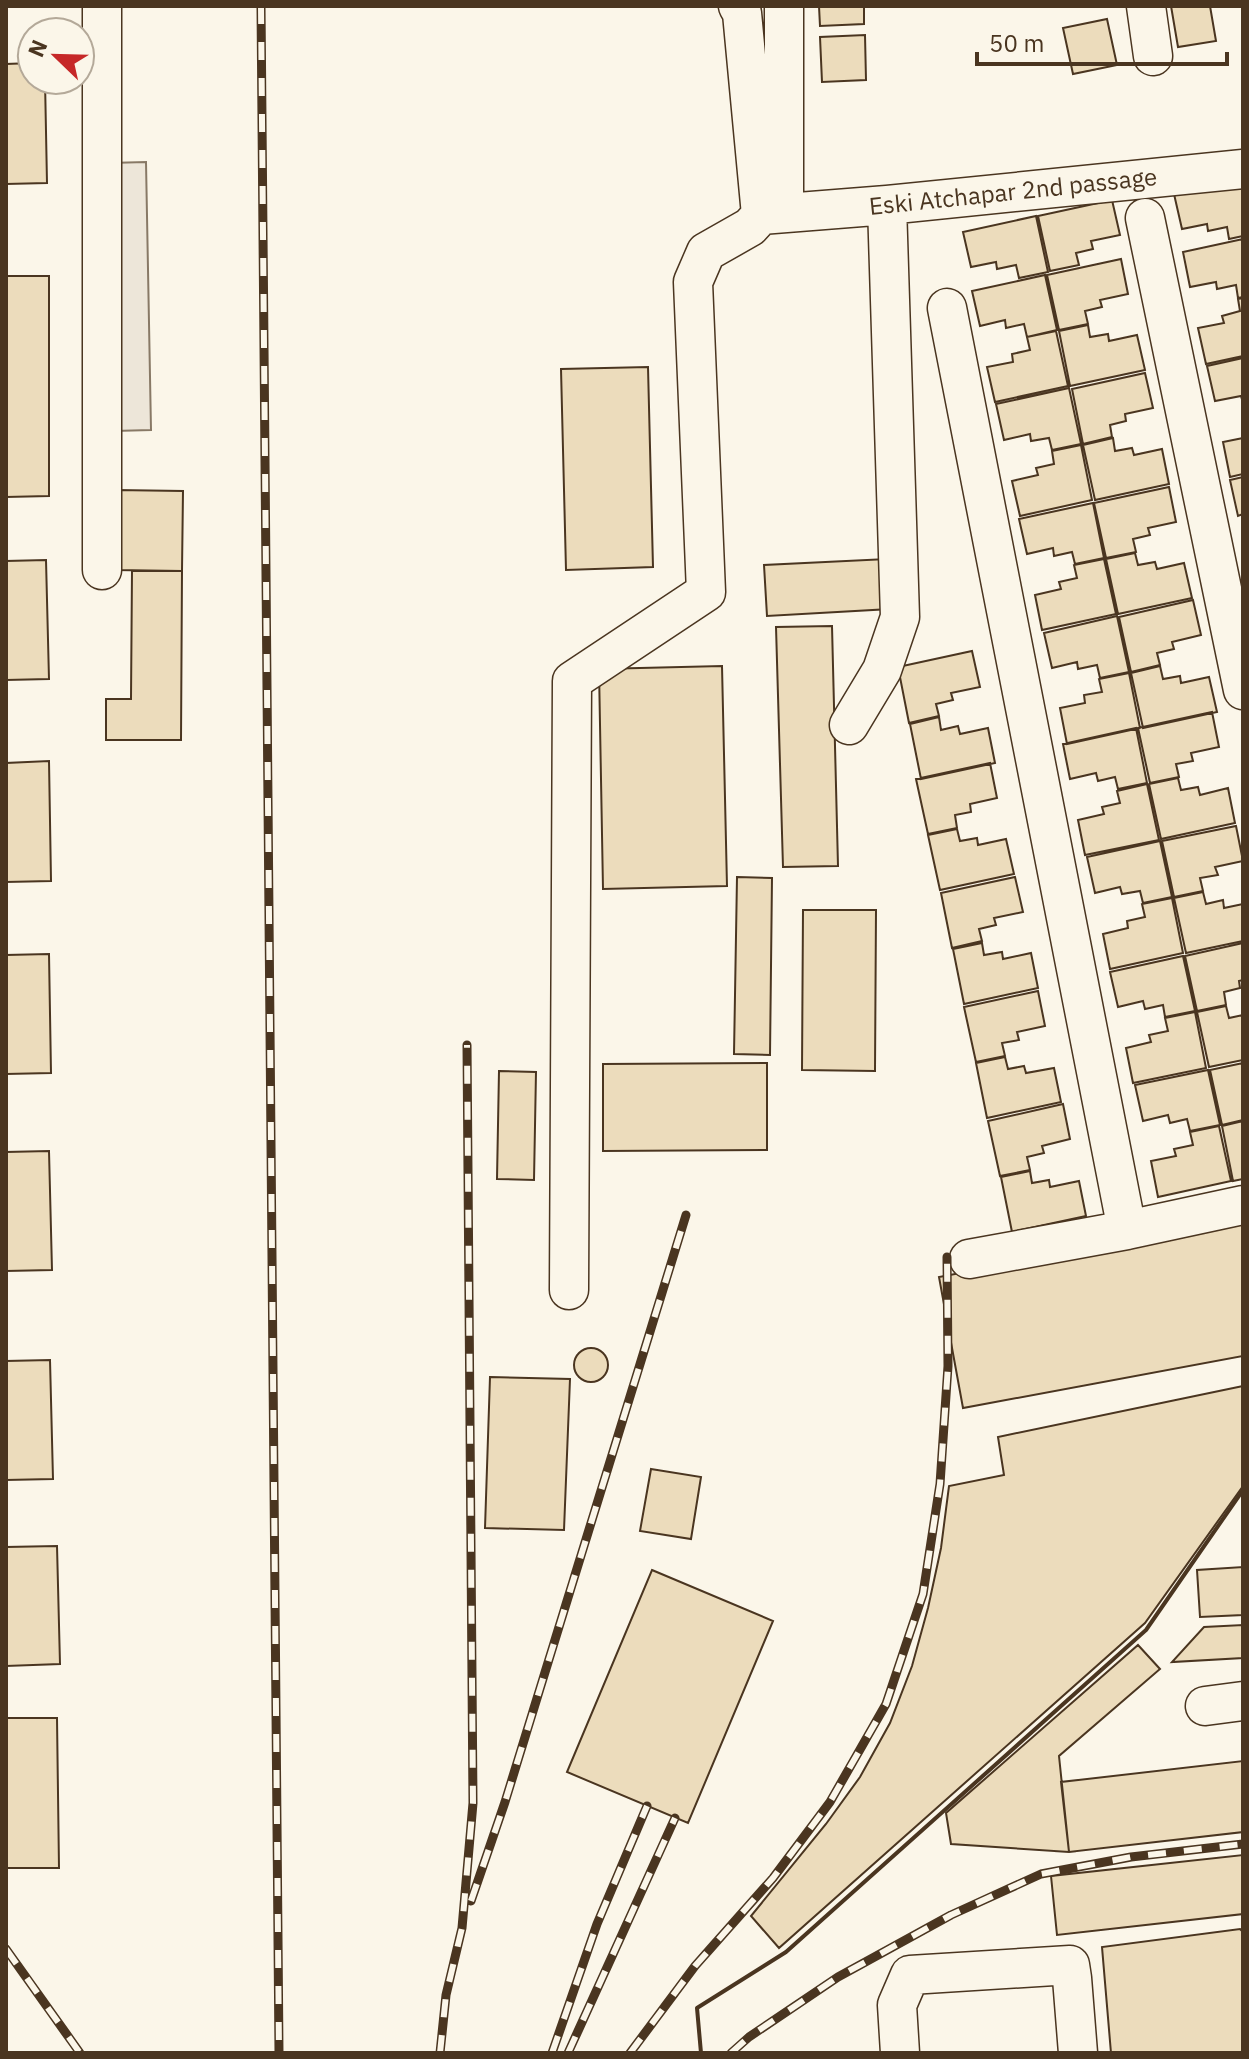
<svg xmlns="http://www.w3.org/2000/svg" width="1249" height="2059" font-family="'IBM Plex Sans',sans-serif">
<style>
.green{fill:#ede6d9;stroke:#887966;stroke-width:2}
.building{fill:#ecdcbc;stroke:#4a3520;stroke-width:2}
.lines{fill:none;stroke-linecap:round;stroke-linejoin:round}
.minor-casing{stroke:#4a3520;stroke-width:41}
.minor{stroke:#fbf6e9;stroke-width:38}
.rail-casing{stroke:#4a3520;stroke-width:9}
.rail{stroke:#fbf6e9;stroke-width:6;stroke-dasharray:18;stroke-linecap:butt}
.wall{stroke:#4a3520;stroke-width:4}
.labels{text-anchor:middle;stroke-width:6;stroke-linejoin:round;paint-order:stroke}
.street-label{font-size:24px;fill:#4a3520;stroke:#fbf6e9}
</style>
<rect width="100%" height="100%" fill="#fbf6e9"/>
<!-- green -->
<path class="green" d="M146 162 151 430 114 431 109 163Z"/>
<!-- building -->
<path class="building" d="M819 6H864V24L820 26Z
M1171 6H1210L1216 41 1178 47Z
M1107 19 1117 65 1073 74 1063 28Z
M865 35 866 80 822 82 820 37Z
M32 63V80H45L47 183 6 184V64Z
M1243 179V236L1229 239 1227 227 1208 231 1207 224 1182 229 1174 194Z
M1112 200 1120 235 1091 241 1093 249 1076 253 1079 265 1050 271 1038 216Z
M1036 216 1048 272 1019 278 1016 265 997 269 996 262 971 267 963 232Z
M1243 239V297L1238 298 1236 285 1217 289 1216 282 1190 287 1183 252Z
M1121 259 1128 294 1100 300 1102 307 1085 311 1088 324 1059 330 1047 275Z
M1045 275 1057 330 1027 337 1024 324 1006 328 1005 320 980 326 972 291Z
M6 276H49V496L6 497Z
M1243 298V356L1206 364 1198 328 1224 323 1222 316 1240 311 1238 299Z
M1088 325 1090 337 1108 334 1109 341 1137 335 1145 370 1070 386 1059 331Z
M1056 331 1068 386 995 402 987 367 1013 362 1012 354 1030 350 1027 337Z
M1243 358V403L1241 396 1215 401 1207 366Z
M648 367 653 567 566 570 561 369Z
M1145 373 1153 408 1125 414 1126 421 1110 425 1112 437 1083 444 1072 389Z
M1069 388 1081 444 1052 450 1049 438 1031 441 1030 434 1004 440 996 404Z
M1113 438 1115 451 1132 448 1134 455 1162 449 1169 484 1095 500 1083 445Z
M1243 438V474L1230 477 1223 442Z
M1081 445 1092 500 1020 516 1012 481 1038 475 1036 468 1054 464 1052 451Z
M1243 477V514L1238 516 1230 480Z
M1169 487 1176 522 1148 528 1150 535 1133 539 1136 552 1106 558 1094 503Z
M116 490 183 491 182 571 115 570Z
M1093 503 1104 558 1075 564 1072 552 1054 556 1053 548 1027 554 1019 519Z
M1135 553 1138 565 1155 562 1157 569 1184 563 1192 598 1118 614 1106 559Z
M887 559 890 609 767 616 764 565Z
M1104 559 1116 614 1042 630 1035 595 1061 589 1059 582 1077 578 1074 565Z
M46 560 49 679 6 680V561Z
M132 571H182L181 740H106V699H131Z
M1193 600 1201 635 1172 642 1174 649 1157 653 1160 665 1131 672 1119 617Z
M1117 616 1129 672 1100 678 1097 665 1078 669 1077 662 1052 668 1044 633Z
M832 626 838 866 783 867 776 627Z
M972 651 980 687 951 693 953 700 936 704 939 716 909 723 898 667Z
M722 666 727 886 603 889 599 669Z
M1160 666 1163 679 1180 676 1181 683 1209 677 1217 712 1143 728 1131 673Z
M1129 673 1140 728 1067 744 1060 708 1085 703 1084 695 1102 692 1099 679Z
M1212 712 1219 747 1191 753 1193 761 1176 764 1179 777 1150 783 1138 728Z
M939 717 941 730 958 726 960 734 988 728 995 763 921 779 910 724Z
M1136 728 1147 783 1118 789 1115 777 1098 781 1096 773 1070 779 1063 744Z
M49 761 51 881 6 882V763Z
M990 763 997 798 970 804 971 812 955 815 957 828 928 834 916 779Z
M1178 778 1181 790 1198 787 1200 795 1228 788 1235 823 1161 839 1149 784Z
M1147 784 1159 840 1085 855 1078 820 1104 814 1102 807 1120 803 1117 791Z
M1236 826 1243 861 1215 867 1218 875 1200 878 1203 891 1174 897 1162 841Z
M957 829 960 841 977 838 978 845 1006 839 1014 874 940 890 928 835Z
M1160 841 1172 897 1143 903 1140 891 1122 894 1120 887 1095 893 1087 857Z
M737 877 772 878 770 1055 734 1054Z
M1015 877 1023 912 994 918 996 925 979 929 982 941 952 948 941 893Z
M1203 892 1206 904 1223 900 1224 908 1243 904V941L1186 953 1174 898Z
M1172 898 1183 953 1110 969 1103 934 1128 928 1127 921 1145 917 1142 904Z
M803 910H876L875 1071 802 1070Z
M982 943 984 955 1002 952 1003 959 1031 953 1038 988 964 1004 953 949Z
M1243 943V980L1239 981 1240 988 1224 992 1226 1005 1197 1011 1185 956Z
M49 954 51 1073 6 1074V955Z
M1183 956 1195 1011 1165 1017 1163 1005 1145 1009 1143 1001 1118 1007 1110 972Z
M1038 991 1045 1026 1017 1032 1019 1040 1002 1043 1005 1056 976 1062 964 1007Z
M1226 1006 1229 1018 1243 1015V1060L1209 1067 1197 1012Z
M1195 1012 1206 1068 1133 1083 1126 1048 1151 1042 1149 1035 1168 1031 1165 1018Z
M1005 1057 1008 1069 1024 1066 1026 1073 1054 1068 1061 1102 987 1118 976 1063Z
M767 1063V1150L603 1151V1064Z
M1243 1063V1120L1222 1125 1210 1070Z
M1208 1070 1220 1125 1190 1131 1187 1119 1170 1123 1168 1115 1143 1121 1135 1085Z
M499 1071 536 1072 534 1180 497 1179Z
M1063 1104 1070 1139 1042 1146 1044 1153 1027 1157 1030 1170 1000 1176 988 1121Z
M1243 1121V1179L1233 1181 1222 1126Z
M1219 1126 1231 1181 1158 1197 1151 1161 1176 1156 1174 1149 1193 1145 1190 1132Z
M49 1151 52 1270 6 1271V1152Z
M1030 1171 1032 1183 1049 1180 1050 1187 1079 1181 1086 1216 1012 1232 1001 1177Z
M1243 1220V1356L963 1408 939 1277Z
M574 1365a17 17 0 1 1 34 0a17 17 0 1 1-34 0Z
M50 1360 53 1479 6 1480V1361Z
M490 1377 570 1379 564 1530 485 1528Z
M1243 1386V1486L1145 1623 779 1948 751 1916 826 1824 860 1777 890 1723 912 1666 928 1608 941 1548 949 1486 1004 1475 998 1437Z
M651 1469 701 1477 691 1539 640 1531Z
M57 1546 60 1664 6 1666V1547Z
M1243 1567V1615L1200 1617 1197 1570Z
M652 1570 773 1621 688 1823 567 1772Z
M1243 1625V1658L1172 1662 1204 1627Z
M1138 1645 1160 1669 1059 1756 1069 1852 951 1844 946 1813Z
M6 1718H57L59 1868H6Z
M1243 1761V1832L1069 1852 1061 1782Z
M1243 1855V1914L1057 1935 1051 1876Z
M1240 1929 1243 1932V2053H1111L1102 1947Z"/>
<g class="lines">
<defs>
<path id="minor" d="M102 6V570
M738 6 742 13 761 215 887 205 1243 169
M1146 6 1153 56
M784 212V6
M1145 218 1243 690
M947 308 1127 1230 1243 1205
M849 725 882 670 900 617 887 205
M969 1259 1127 1230
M569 1290 572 681 706 592 693 282 706 252 750 227 761 215
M1205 1706 1243 1701
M900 2053 897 2005 910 1975 1070 1965 1072 1978 1078 2053"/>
</defs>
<!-- minor casing -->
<use href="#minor" class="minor-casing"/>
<!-- minor -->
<use href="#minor" class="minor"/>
<defs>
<path id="rail" d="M261 6 279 2053
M471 1901 505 1802 686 1215
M6 1949 80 2053
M440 2053 446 1995 462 1928 473 1803 467 1045
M552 2053 597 1924 647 1806
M568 2053 675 1818
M630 2053 695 1966 773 1878 830 1802 886 1704 923 1594 940 1484 948 1366 947 1257
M731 2053 749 2037 838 1977 951 1915 1041 1874 1131 1857 1243 1844"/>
</defs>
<!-- rail casing -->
<use href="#rail" class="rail-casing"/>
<!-- rail -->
<use href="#rail" class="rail"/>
<!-- wall -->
<path class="wall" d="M701 2053 697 2008 786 1952 1146 1630 1243 1490"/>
</g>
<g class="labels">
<!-- street labels -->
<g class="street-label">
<text transform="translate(1013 192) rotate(-6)" y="8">Eski Atchapar 2nd passage</text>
</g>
</g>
<!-- border -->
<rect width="1249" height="2059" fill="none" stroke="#4a3520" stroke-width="16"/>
<!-- north arrow -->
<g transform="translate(56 56) rotate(293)"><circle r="38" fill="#fbf6e9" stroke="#b4a999" stroke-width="2"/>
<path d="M0-6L14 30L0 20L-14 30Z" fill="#c62828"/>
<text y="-12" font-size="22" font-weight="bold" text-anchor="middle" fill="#4a3520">N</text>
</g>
<!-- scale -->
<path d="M977 52v12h250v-12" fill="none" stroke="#4a3520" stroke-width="4"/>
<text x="989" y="52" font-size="24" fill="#4a3520" stroke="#fbf6e9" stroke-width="6" paint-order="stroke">50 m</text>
</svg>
